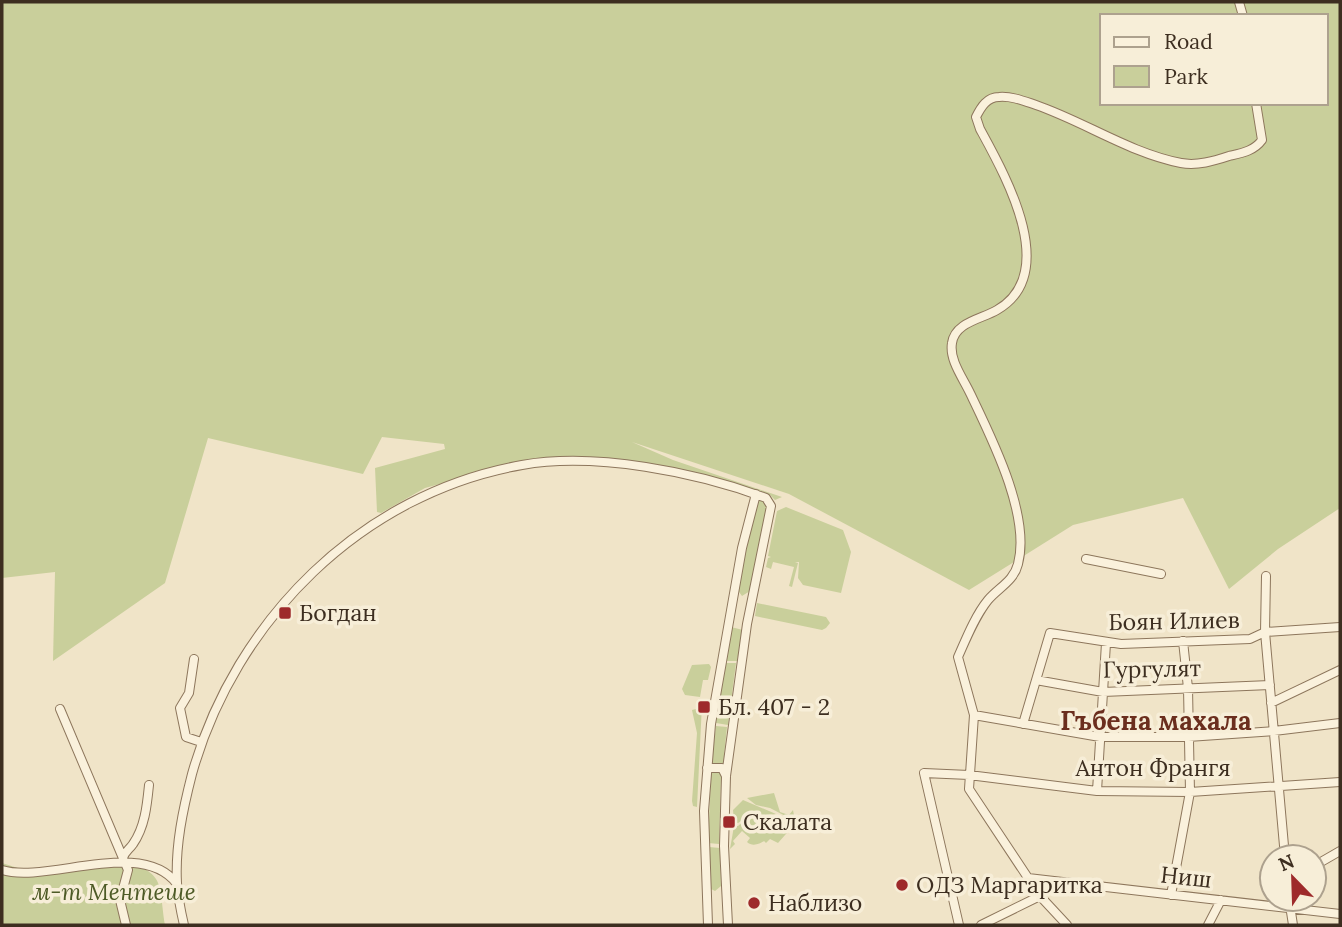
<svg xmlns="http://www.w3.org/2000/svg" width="1342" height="927" font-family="Lora,serif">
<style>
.green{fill:#c9cf9b;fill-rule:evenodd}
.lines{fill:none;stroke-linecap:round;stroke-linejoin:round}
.minor-casing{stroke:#8d765c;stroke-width:10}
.minor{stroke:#faf1dc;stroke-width:8}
.poi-dot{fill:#9e2a2b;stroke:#f7eed8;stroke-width:2.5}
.labels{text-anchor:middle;stroke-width:7;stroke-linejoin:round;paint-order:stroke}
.poi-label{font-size:23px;fill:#3d2e20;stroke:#f7eed8;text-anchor:start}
.street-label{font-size:23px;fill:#3d2e20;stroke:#f7eed8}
.park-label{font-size:23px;font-style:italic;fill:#4d5a26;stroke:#f7eed8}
.quarter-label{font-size:26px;font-weight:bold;fill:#6b2e1e;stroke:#f7eed8}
</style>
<rect width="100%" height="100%" fill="#f0e4c8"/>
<!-- green -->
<path class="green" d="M2 2H1340V508L1278 549 1229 589 1183 498 1073 525 969 590 789 494 632 442 673 460 782 497 775 500 770 495 668 470 620 462H521L425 488 381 513 377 512 375 468 445 449 444 444 382 437 363 474 208 438 165 583 53 661 55 572 2 578ZM1102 16H1326V103H1102Z
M759 499H762L768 505 750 591 742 596 737 589 754 504Z
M786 507 843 530 851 552 841 593 803 585 798 578 799 562H795L798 563 792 587 789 586 794 567 773 562 771 569 766 567 768 558 771 557 768 556 777 511Z
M757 603 826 617 830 623 826 628 822 630 755 616Z
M731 627 743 630 737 661H726Z
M725 663H736L728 725 716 723Z
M709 664 711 667 708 680H703L700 697 685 695 682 689 692 665Z
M696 702 702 704 697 807 693 806 692 801 697 733 692 710 696 709Z
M716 726 727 727 723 766H711Z
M720 770 721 775 719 844 708 843 711 773 712 771Z
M774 793 780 812 789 815 793 810 795 821 770 808 756 805 747 798Z
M743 800 776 814 747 817 738 823 734 822 733 810Z
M777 816 793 823V826L778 843 770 839 766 843 764 841C760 844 752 847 747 842L750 838 742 831 733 841 735 844 730 849 734 826H738L746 819Z
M709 847 720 848 721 886 715 891 709 888Z
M118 858C166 875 158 878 165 925H2V863L24 870Z"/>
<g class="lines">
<defs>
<path id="minor" d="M1239 2 1243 16
M1086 559 1161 574
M1266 576 1265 632 1285 857
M194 659 189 693 180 708 186 737 201 742
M1036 680 1103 692 1270 685
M1271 703 1340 670
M60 709 128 870 120 900 126 925
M974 715 1100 737H1188L1274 731 1340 723
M1023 724 1050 633 1121 644 1250 639 1265 632 1340 627
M707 768H722L726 776
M1097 791 1106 643
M123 858C125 851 129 850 133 844 145 827 147 805 149 785
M1314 866 1340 851
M2 870C47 884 142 837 177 884
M1028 878 1340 914
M1171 895 1190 792 1188 688 1183 641
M1289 899 1293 925
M184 925C181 912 178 897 177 883 175 846 183 809 192 774 235 620 362 493 522 465 595 452 697 472 766 498L771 506 747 624 726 776 724 846 728 925
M708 925 704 811 711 724 742 548 756 494
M959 925 924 773 969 775 1097 791 1190 792 1340 782
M981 925 1040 896
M1067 925 1040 896 969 789 974 715 958 657C966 639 975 616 988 600 998 588 1014 581 1018 564 1031 515 991 437 970 393 963 378 949 360 952 343 955 322 982 319 997 310 1061 273 1005 175 980 129L976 117C981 107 987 97 999 97 1012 96 1024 101 1036 105 1085 122 1130 153 1181 163 1197 166 1214 161 1229 156 1242 153 1254 151 1262 140L1256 103
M1208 925 1221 900"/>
</defs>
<!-- minor casing -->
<use href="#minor" class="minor-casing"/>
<!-- minor -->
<use href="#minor" class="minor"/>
</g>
<!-- markers -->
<g class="poi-dot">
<rect x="278" y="606" width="14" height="14" rx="3.5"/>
<rect x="697" y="700" width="14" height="14" rx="3.5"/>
<rect x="722" y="815" width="14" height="14" rx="3.5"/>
<circle cx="902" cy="885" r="7"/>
<circle cx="754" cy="903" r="7"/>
</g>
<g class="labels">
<!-- poi labels -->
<g class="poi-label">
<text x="299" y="621">Богдан</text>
<text x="718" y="715">Бл. 407 - 2</text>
<text x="743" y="830">Скалата</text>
<text x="916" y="893">ОДЗ Маргаритка</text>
<text x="768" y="911">Наблизо</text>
</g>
<!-- street labels -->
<g class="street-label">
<text transform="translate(1174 621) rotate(-1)" y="8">Боян Илиев</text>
<text transform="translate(1152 669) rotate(-1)" y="8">Гургулят</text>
<text x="1153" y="776">Антон Франгя</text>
<text transform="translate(1186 877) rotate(6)" y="8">Ниш</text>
</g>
<!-- park labels -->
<g class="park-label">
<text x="114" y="900">м-т Ментeше</text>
</g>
<!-- quarter labels -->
<g class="quarter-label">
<text x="1156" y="730">Гъбена махала</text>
</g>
</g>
<!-- border -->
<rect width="1342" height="927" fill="none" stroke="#3d2e20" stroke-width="7"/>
<!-- legend -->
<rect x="1100" y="14" width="228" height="91" fill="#f7eed8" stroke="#ada18e" stroke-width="2"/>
<rect x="1114" y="37" width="35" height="10" fill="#faf1dc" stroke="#ada18e" stroke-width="2"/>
<text x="1164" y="49" font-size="21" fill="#3d2e20">Road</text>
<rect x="1114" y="66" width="35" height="21" fill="#c9cf9b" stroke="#ada18e" stroke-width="2"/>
<text x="1164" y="84" font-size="21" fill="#3d2e20">Park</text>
<!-- north arrow -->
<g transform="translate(1293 878) rotate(337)"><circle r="33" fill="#f7eed8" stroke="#ada18e" stroke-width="2"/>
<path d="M0-5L12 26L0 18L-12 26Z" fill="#9e2a2b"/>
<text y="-10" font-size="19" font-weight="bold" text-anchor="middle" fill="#3d2e20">N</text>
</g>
</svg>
